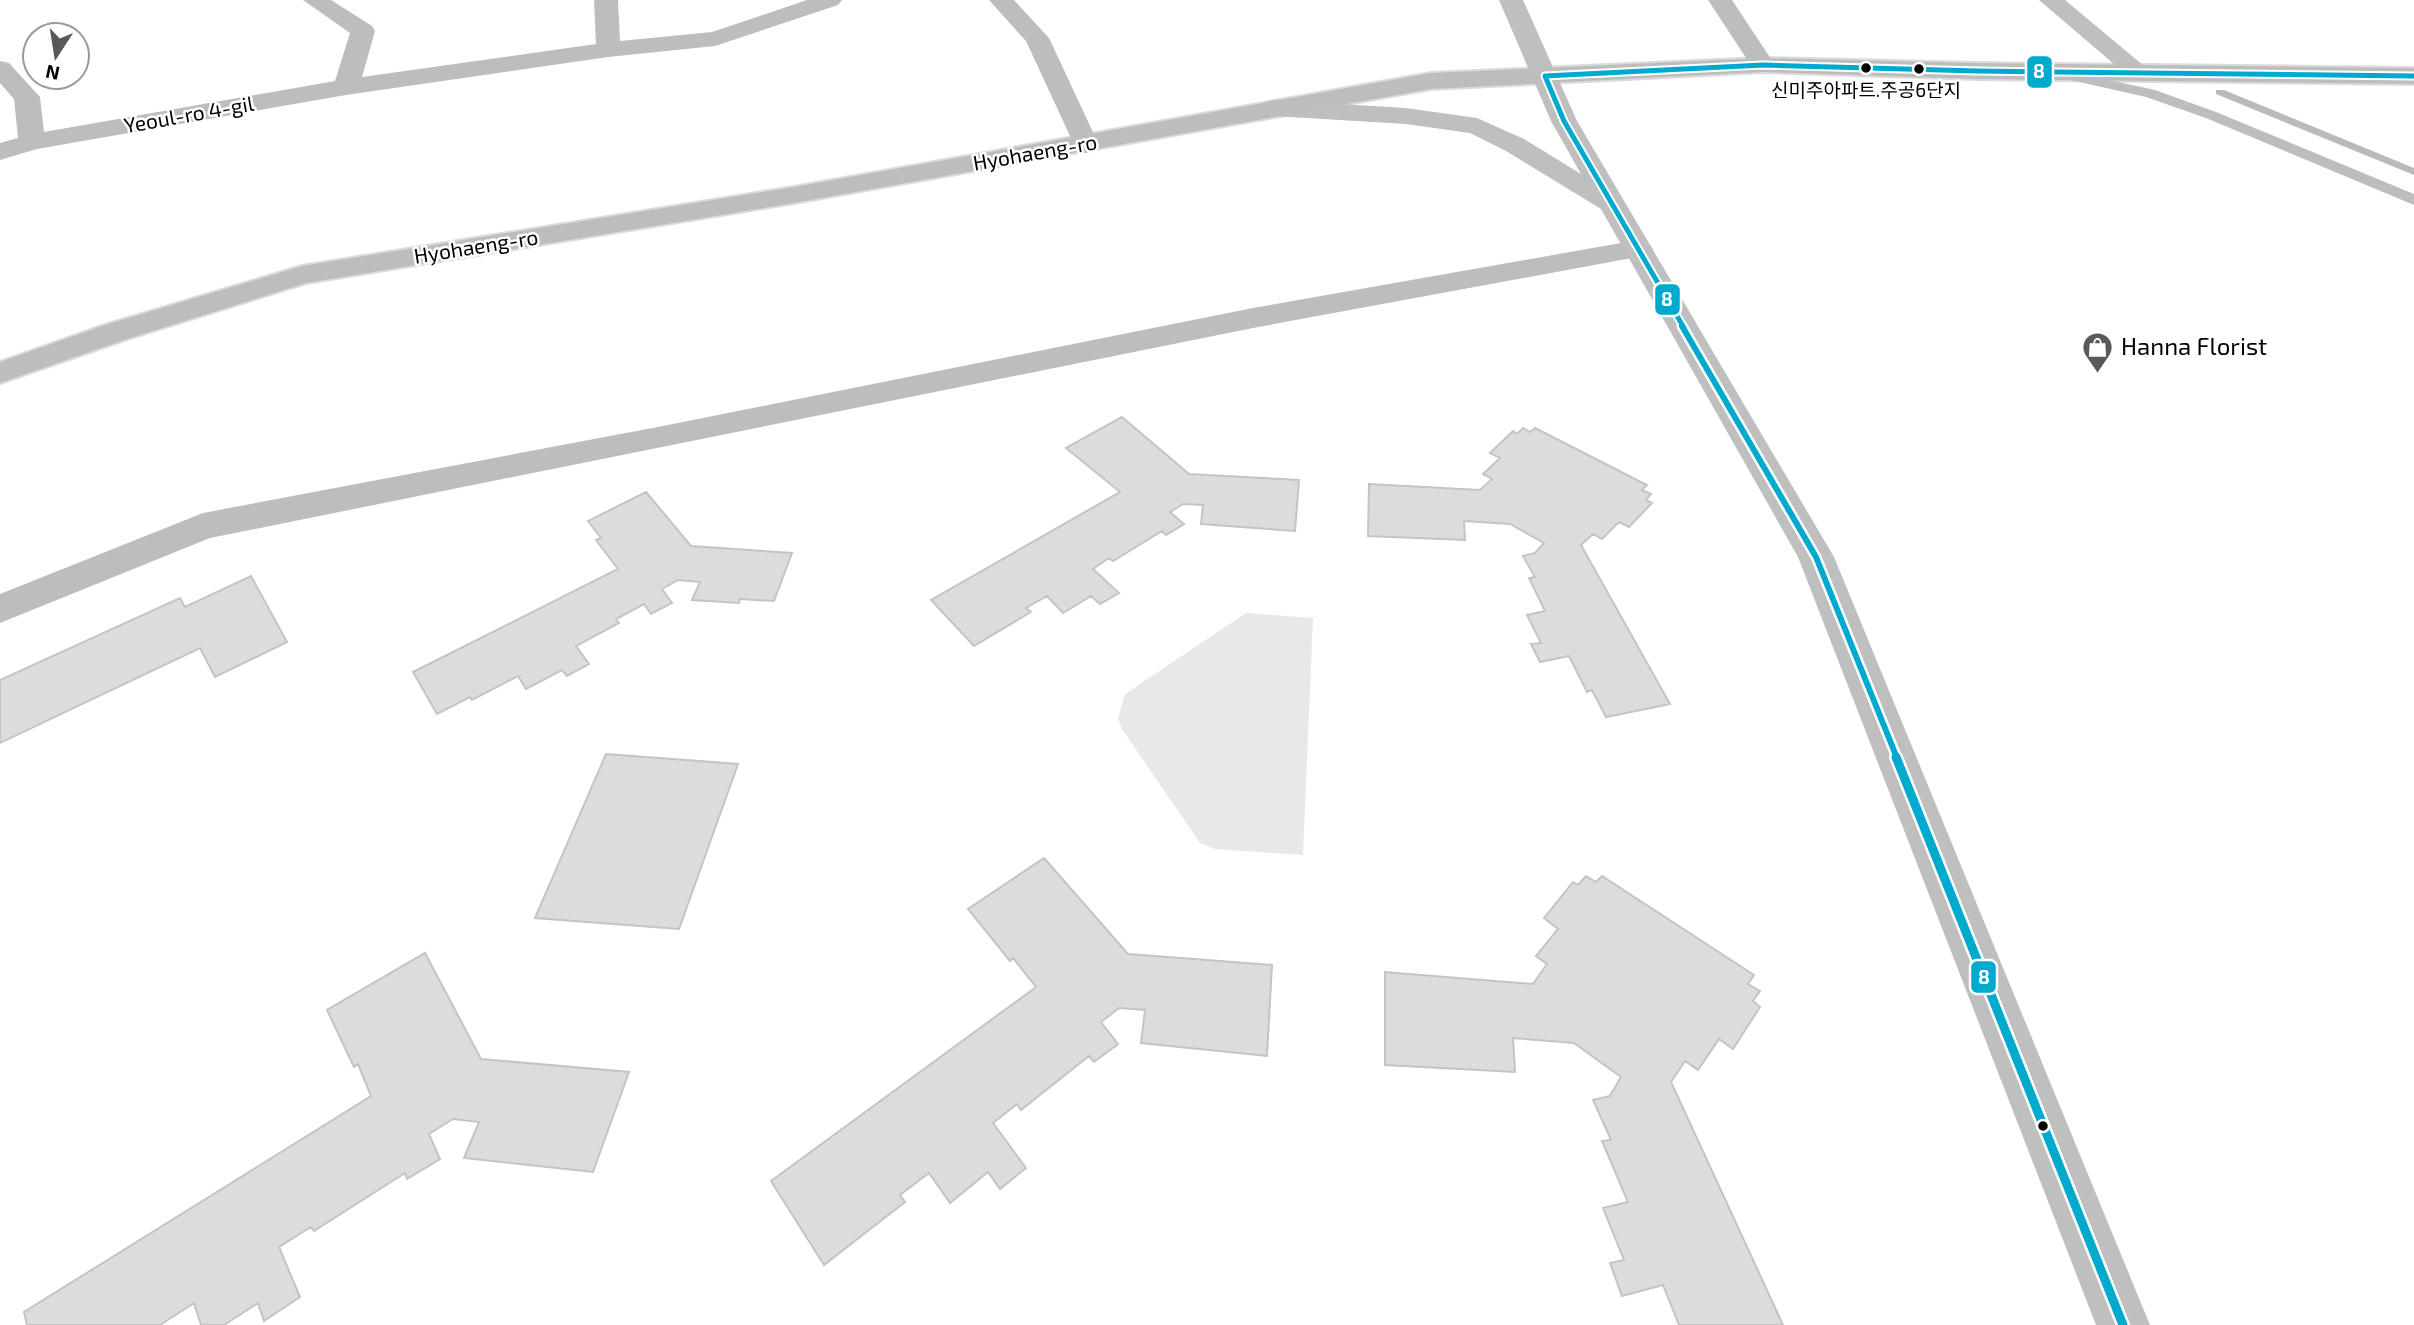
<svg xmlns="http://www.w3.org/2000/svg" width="2414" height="1325" font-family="'Exo 2','Noto Sans KR',sans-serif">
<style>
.green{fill:#e8e8e8}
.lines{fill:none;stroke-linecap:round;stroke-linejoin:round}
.stream{fill:#bababa;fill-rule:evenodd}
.building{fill:#dcdcdc;stroke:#c4c4c4;stroke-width:2}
.primary-casing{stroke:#dbdbdb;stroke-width:4}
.lane{fill:#bdbdbd;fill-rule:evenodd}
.street{fill:#bdbdbd;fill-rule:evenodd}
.secondary{fill:#bfbfbf;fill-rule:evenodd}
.primary{fill:#bdbdbd;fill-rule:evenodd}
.bus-1-far2-casing{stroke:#fff;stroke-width:9}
.bus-1-far1-casing{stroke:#fff;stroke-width:11}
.bus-1-casing{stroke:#fff;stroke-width:14}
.bus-1-far2{stroke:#00a9ce;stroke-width:5}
.bus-1-far1{stroke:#00a9ce;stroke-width:6}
.bus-1{stroke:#00a9ce;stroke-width:9}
.bus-dot{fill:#000;stroke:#fff;stroke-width:2.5}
.labels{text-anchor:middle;stroke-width:5;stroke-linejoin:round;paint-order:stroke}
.far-bus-label{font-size:19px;fill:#000;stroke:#fff}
.far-street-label{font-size:21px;fill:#000;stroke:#fff}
.poi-label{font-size:24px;fill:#000;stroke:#fff;text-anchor:start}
.line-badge{stroke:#fff;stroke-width:2.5}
.badge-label{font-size:19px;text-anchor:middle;font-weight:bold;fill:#fff}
</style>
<rect width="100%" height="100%" fill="#fff"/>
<!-- green -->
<path class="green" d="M1246 613 1313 618 1303 855 1215 849 1200 843 1122 729 1118 718 1125 694Z"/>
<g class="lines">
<!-- stream -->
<path class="stream" d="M2216 90H2224L2414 168V175L2216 94Z"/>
</g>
<!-- building -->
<path class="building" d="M1122 417 1189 474 1299 480 1295 531 1201 524 1203 505 1183 504 1170 512 1184 524 1166 535 1162 531 1113 561 1109 558 1093 569 1119 593 1100 604 1091 596 1063 613 1047 596 1026 608 1031 612 974 646 931 600 1120 492 1066 448Z
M1523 428 1530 432 1535 428 1647 485 1642 490 1651 494 1646 500 1652 503 1629 527 1619 522 1602 539 1593 534 1581 545 1670 704 1606 717 1592 690 1587 692 1569 656 1540 662 1531 644 1541 643 1527 615 1545 611 1529 578 1535 577 1523 556 1535 553 1544 543 1510 524 1464 521 1465 540 1368 536 1369 484 1480 490 1492 479 1483 474 1500 458 1490 453 1513 431 1517 434Z
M646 492 691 546 792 553 774 601 740 599 739 603 692 600 700 582 678 580 662 589 672 603 651 614 644 604 616 619 619 623 576 646 589 664 567 676 562 670 526 689 518 676 472 700 470 697 437 714 413 672 618 569 596 540 601 538 588 521Z
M251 576 287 642 215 677 200 648 0 743V680L180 598 185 607Z
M606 754 738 764 679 929 535 918Z
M1044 858 1128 954 1272 965 1267 1056 1141 1043 1145 1010 1119 1008 1101 1022 1118 1044 1094 1062 1089 1056 1021 1110 1017 1104 993 1123 1026 1168 1000 1189 988 1172 950 1203 929 1173 900 1195 905 1202 824 1265 771 1181 1036 987 1013 958 1010 961 968 909Z
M1586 876 1596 882 1602 876 1754 975 1748 984 1760 991 1753 1001 1760 1007 1733 1049 1719 1039 1698 1070 1685 1061 1671 1082 1783 1325H1679L1663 1285 1622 1296 1610 1263 1624 1260 1603 1208 1628 1202 1602 1141 1611 1140 1593 1100 1610 1096 1621 1077 1574 1043 1513 1038 1515 1072 1385 1065V972L1533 984 1547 964 1536 956 1558 929 1544 918 1573 882 1578 885Z
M425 953 481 1059 629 1072 593 1172 464 1158 479 1122 453 1119 429 1134 440 1159 407 1179 405 1173 314 1231 311 1227 279 1247 300 1297 264 1321 258 1303 224 1325H201L194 1303 160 1325H27L24 1312 371 1096 358 1064 354 1067 327 1010Z"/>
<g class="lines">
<defs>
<path id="primary" d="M1763 58 1977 63 2414 68V84L1977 79 1763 72 1431 89 794 203 306 283 127 339 0 383V362L105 325 302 266 794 187 1431 73Z"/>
</defs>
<!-- primary casing -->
<use href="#primary" class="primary-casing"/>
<!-- lane -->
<path class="lane" d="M2062 70 2155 90 2216 112 2414 194V205L2206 118 2146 97 2057 77 2055 74Z"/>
<!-- street -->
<path class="street" d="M303 0H331L372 26 375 31 362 77 596 44 594 0H618L620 41 712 32 807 0H842L838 5 715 46 608 57 346 95 37 149 0 160V143L18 138 14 99 0 83V61L9 63 40 97 44 132 335 81 350 33Z
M989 0H1014L1049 38 1099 145 1095 151 1086 153 1077 151 1026 41Z
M1708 0H1732L1775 65 1772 70 1763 72 1754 70Z
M1638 240 1648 243 1653 249 1648 255 1253 328 210 538 0 623V594L203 513 663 426 1253 308Z"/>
<!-- secondary -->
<path class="secondary" d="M1499 0H1523L1577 121 1834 557 2150 1325H2096L1798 557 1601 209 1506 151 1470 133 1406 124 1273 116 1264 113 1260 108 1264 103 1273 100 1406 108 1477 118 1524 139 1581 174 1551 121Z
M2039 0H2065L2150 71 2146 76 2137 79 2128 76Z"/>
<!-- primary -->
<use href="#primary" class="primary"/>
<defs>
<path id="bus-1-far2" d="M1684 328 1564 121 1545 76 1763 65 1977 71 2414 76"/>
<path id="bus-1-far1" d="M1682 326 1816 557 1897 758"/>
<path id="bus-1" d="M1896 757 2123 1325"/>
</defs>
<!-- bus-1-far2 casing -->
<use href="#bus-1-far2" class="bus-1-far2-casing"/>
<!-- bus-1-far1 casing -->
<use href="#bus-1-far1" class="bus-1-far1-casing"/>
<!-- bus-1 casing -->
<use href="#bus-1" class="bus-1-casing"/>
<!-- bus-1-far2 -->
<use href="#bus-1-far2" class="bus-1-far2"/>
<!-- bus-1-far1 -->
<use href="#bus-1-far1" class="bus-1-far1"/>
<!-- bus-1 -->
<use href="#bus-1" class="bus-1"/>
</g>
<!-- icons -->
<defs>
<symbol id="shop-pin" viewBox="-11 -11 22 30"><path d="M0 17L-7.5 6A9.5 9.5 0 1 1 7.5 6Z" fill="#595959" stroke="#fff"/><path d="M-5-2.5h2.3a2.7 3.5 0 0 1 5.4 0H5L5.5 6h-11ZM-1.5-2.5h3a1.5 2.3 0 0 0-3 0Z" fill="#fff"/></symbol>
</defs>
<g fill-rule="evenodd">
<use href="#shop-pin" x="2080" y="330" width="35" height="47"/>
</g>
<!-- markers -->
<g class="bus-dot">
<circle cx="1866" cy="68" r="6"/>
<circle cx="1919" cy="69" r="6"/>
<circle cx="2043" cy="1126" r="6"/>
</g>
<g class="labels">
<!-- far-bus labels -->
<g class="far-bus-label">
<text x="1866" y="97">신미주아파트.주공6단지</text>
</g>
<!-- far-street labels -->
<g class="far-street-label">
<text transform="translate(189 115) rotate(-10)" y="7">Yeoul-ro 4-gil</text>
<text transform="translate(1035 153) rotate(-10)" y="7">Hyohaeng-ro</text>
<text transform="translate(476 247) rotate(-9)" y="7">Hyohaeng-ro</text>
</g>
<!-- poi labels -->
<g class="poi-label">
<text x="2121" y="355">Hanna Florist</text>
</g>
</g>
<g class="line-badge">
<rect x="2026" y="55" width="27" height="34" rx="7" fill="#00a9ce"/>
<rect x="1654" y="283" width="27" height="33" rx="7" fill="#00a9ce"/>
<rect x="1970" y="960" width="27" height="34" rx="7" fill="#00a9ce"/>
</g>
<g class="badge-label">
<text x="2039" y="78">8</text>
<text x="1667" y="306">8</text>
<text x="1984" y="984">8</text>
</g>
<!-- north arrow -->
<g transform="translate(56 56) rotate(192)"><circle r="33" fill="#ffffff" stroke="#999999" stroke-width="2"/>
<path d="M0-5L12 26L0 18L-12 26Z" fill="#595959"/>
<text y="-10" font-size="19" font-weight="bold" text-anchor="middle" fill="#000000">N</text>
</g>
</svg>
